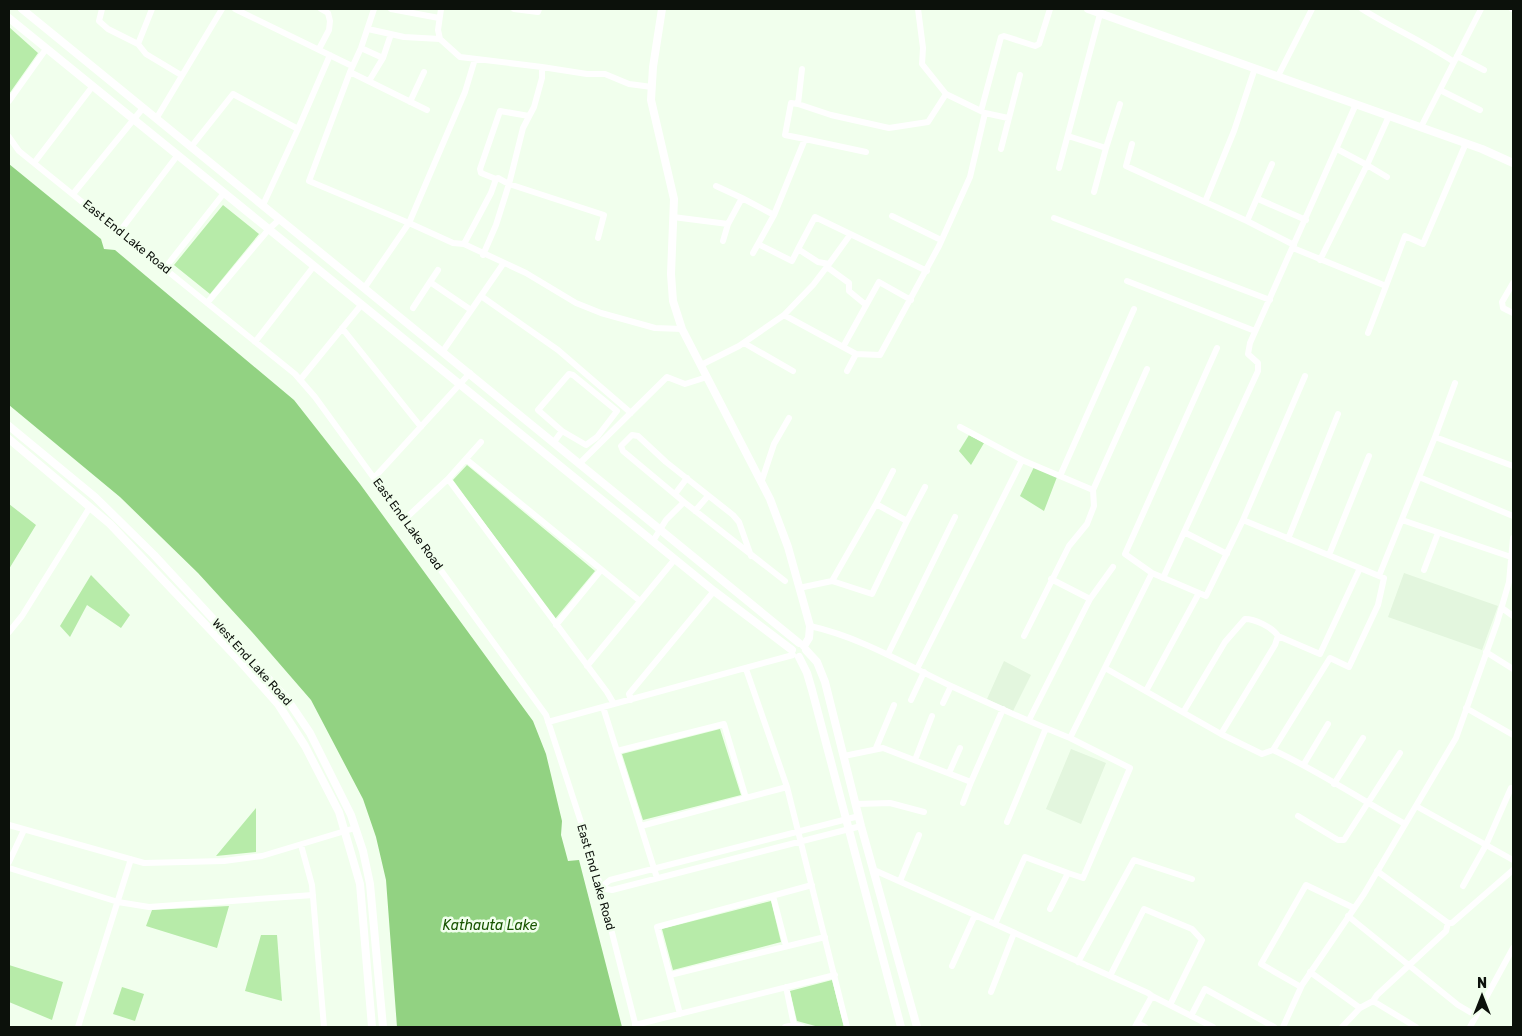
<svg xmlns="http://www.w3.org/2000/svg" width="1522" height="1036" font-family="Rubik,sans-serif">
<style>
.built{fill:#e3f6de}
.green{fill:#b7eba9}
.water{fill:#92d282}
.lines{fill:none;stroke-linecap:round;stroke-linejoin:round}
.minor{stroke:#fff;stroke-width:6}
.tertiary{stroke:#fff;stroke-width:8}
.labels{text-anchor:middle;stroke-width:5;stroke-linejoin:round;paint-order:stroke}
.street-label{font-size:12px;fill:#0c110b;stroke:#f1ffed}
.water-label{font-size:14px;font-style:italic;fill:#185400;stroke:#f1ffed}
</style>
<rect width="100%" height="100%" fill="#f1ffed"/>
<!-- built -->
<path class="built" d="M1404 573 1498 606 1482 650 1388 617Z
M1004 661 1031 675 1013 711 987 699Z
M1071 749 1106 763 1081 824 1046 809Z"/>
<!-- green -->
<path class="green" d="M9 27 38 53 9 94Z
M223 205 259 234 210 294 174 265Z
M969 435 984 443 971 465 959 451Z
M467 465 595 571 555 619 453 480Z
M1034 467 1057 477 1044 511 1020 496Z
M9 504 36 525 9 569Z
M91 575 130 615 121 628 87 605 70 637 60 626Z
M720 729 741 795 643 820 622 754Z
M256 808V852L216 856Z
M771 901 781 942 673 970 662 929Z
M229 906 217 948 146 926 152 910Z
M261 935H277L282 1001 245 991Z
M9 965 63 982 52 1020 9 1002Z
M832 980 844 1027H819L797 1021 790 991Z
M122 987 144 994 135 1021 113 1014Z"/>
<!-- water -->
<path class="water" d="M9 164 101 239 104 249 115 250 294 400 360 484 533 721 546 754 562 821 561 835 568 861 579 860 622 1027H397L386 880 376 837 363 799 311 700 252 632 198 573 120 497 9 405Z"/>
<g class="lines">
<!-- minor -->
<path class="minor" d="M102 9 99 21 108 29 138 44
M152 9 138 44 146 54 181 75
M235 9 352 66
M374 9 361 48 350 72 427 110
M391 9 439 18
M441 9 438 30 440 39 460 57 542 67
M514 9 538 12 539 9
M1362 9C1392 28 1424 42 1454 62
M1512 9H1513
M368 29 404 37 440 39
M361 48 383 58
M319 49 329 30 330 21 328 13 321 9
M1457 56 1484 70
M802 69 798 104 831 115 889 128 928 122 946 94
M350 72 309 181 409 223 465 92 475 59
M1278 76 1312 9
M369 81 383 58 391 34
M1440 90 1480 110
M9 101 46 49
M410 102 424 72
M981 111 1001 37 1004 36 1035 46 1039 44 1050 9
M985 113 1008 118
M156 119 222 9
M1421 127 1481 9
M1068 136 1106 148 1120 104
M9 137 19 151 295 374 315 397 546 715 594 862 636 1027
M805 139 866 152
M1132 144 1126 166 1247 221 1294 245
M191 147 233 94 298 129 330 55
M1001 149 1020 75
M34 163 92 87
M1059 168 1100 14
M1387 177 1367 165 1389 116
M496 179 481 173 480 169 500 111 529 116
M716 186 742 198
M1094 192 1106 148
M73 194 143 108
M1258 199 1306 220
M1205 202 1234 131 1255 68
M263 205 298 129
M892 216 941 240
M673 217 728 224 742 198 774 215 805 139 785 135 791 103 798 104
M1054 218 1270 300
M1247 221 1272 164
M120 231 177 156
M850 235 829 264 818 262 798 249 815 217 927 271
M723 241 728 224
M464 244 526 273 576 303 601 313 655 328 682 329
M758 244 792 261 798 249
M1293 248 1386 286 1368 333
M753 253 774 215
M483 255 496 225 509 184 604 215 598 238
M1320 260 1367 165 1337 149
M827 267 849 283V291L866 305
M165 268 224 193
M1127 281 1255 331
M430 282 438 270
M1513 283 1502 302 1503 308 1513 313
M1386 286 1405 236 1423 244 1466 143
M365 287 409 223 453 243 464 244 491 193 496 179 498 178 509 184 523 128 534 107 542 78V67L587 74H605L629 84 652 87
M481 296 558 350 631 413
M207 303 269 229 280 219
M413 308 430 282 471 310
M784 315 813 285 829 264
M342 328 421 427
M255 342 314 266
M744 343 793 371
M843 347 879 282 911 300
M443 351 503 264
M856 354 880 355 939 246 970 177 985 113 946 94 922 64 923 48 918 9
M701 365 739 346 784 315 856 354 847 371
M300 380 362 304
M960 427 1022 460
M1435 437 1455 383
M554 442 562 431 586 445 597 437 617 411 573 375 569 374 538 410 562 431
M466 459 640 601
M580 463 667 377 685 384 707 377
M1060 476 1134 309
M1419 477 1513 516
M374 478 470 373
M448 479 607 692 614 704
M761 483 774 444 789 418
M675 494 687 478
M684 502 785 581
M876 504 893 471
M695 511 708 496
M405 519 448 479 481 442
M1243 520 1305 376
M1402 520 1511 557
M907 521 925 487
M1184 532 1227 554
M1288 539 1338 414
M653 541 666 520 684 502 623 451 621 446 632 435 638 436 666 462 733 515 739 522 751 556
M1329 555 1369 456
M1424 570 1438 533
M1152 573 1125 554 1217 348
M1379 576 1435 437 1513 466
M1163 578 1258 371V363L1248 354 1250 343 1356 104
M1051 579 1090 599
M799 588 832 581 876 504 907 521 872 594 832 581
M1502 608 1513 616
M556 625 601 570
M810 626C860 637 905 664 951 686 990 704 1030 722 1070 738L1152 573 1206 596 1243 520 1384 578 1378 605 1349 667 1330 658 1273 750 1262 754 1221 734 1105 668
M9 632 22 616 90 507
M1024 636 1069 546 1087 524 1094 506 1093 490 1147 369
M1278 636 1320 654 1360 568
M1486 652 1513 669
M888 654 955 517
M587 666 675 559
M746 669 787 787 847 1027
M917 669 1022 460 1093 490
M1146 691 1199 593
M631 700 629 694 714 591
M911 700 924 672
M943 703 951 686
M603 707 657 878
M1466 708 1513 735
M1184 711 1225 642 1245 619C1255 619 1272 627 1278 636L1275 645 1221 734
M1029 720 1090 599 1113 567
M548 722 793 655
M876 748 894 705
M1273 750C1319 771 1361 800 1405 824
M617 751 724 724 746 798
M844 756 883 748 971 782 963 803
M915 760 932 716
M1304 764 1328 724
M949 773 960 748
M971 782 1003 709
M1334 784 1363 738
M857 804 890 803 924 812
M1416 806 1513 860
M1298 816 1338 840H1344L1400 753
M1007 822 1046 728
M9 825 144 863 224 861 262 856 355 828
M641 826 787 787
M301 845 312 885 324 1027
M9 862 24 830
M9 868 118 902 149 907 313 895
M874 870 995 924 1025 857 1068 873 1050 909
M1377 871 1448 923H1452L1513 870
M1068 873 1083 878 1130 768 1070 738
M900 881 919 835
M1463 886 1486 845 1511 788
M600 888 610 880 859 816
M600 888 612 890 861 826
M773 896 786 946
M1348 916 1458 1005 1475 1015
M995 924 1148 993 1152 996 1135 1027
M1078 962 1134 860 1192 879
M952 966 975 915
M1310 972 1360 1008
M670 975 825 937
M1110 976 1144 909 1192 929 1202 940 1170 1005
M786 987 794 1025 802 1027
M1301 987 1261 964 1306 885 1354 908
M991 992 1014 933
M1152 996 1213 1027
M1373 1001 1416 1027
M680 1014 657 927 812 885
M1191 1016 1205 989 1274 1027
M1137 1023 1145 1027
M635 1025 835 975
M78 1027 131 859
M785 1027 794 1025
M1283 1027 1302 985 1364 894 1456 738 1497 623 1509 582 1513 538
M1342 1027 1360 1008 1373 1001 1377 995 1446 931 1448 923
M1470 1027 1513 948"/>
<!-- tertiary -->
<path class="tertiary" d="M22 9 799 643
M662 9 653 67 651 100 674 199 671 274 673 301 682 329 770 499 788 547 810 626 809 638 804 646
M1088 9 1482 149 1513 163
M9 18 714 591 792 650
M9 426 95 497 154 555 287 699 310 733 351 815 363 851 370 884 383 1027
M9 439 110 524 239 660 278 704 305 746 339 812 360 884 372 1027
M806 650 817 662 825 682 861 826 917 1027
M799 657 807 673 812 690 901 1027"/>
</g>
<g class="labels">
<!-- street labels -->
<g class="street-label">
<text transform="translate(127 237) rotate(39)" y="4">East End Lake Road</text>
<text transform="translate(408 524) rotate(54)" y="4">East End Lake Road</text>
<text transform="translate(252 662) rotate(48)" y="4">West End Lake Road</text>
<text transform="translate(596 877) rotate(74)" y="4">East End Lake Road</text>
</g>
<!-- water labels -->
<g class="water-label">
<text x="490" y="930">Kathauta Lake</text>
</g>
</g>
<!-- border -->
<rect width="1522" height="1036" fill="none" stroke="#0c110b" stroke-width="20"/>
<!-- north arrow -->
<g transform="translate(1482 996)" stroke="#f1ffed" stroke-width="4" paint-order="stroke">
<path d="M0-4L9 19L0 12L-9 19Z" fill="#0c110b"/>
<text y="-8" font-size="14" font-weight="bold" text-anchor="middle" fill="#0c110b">N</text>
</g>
</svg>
